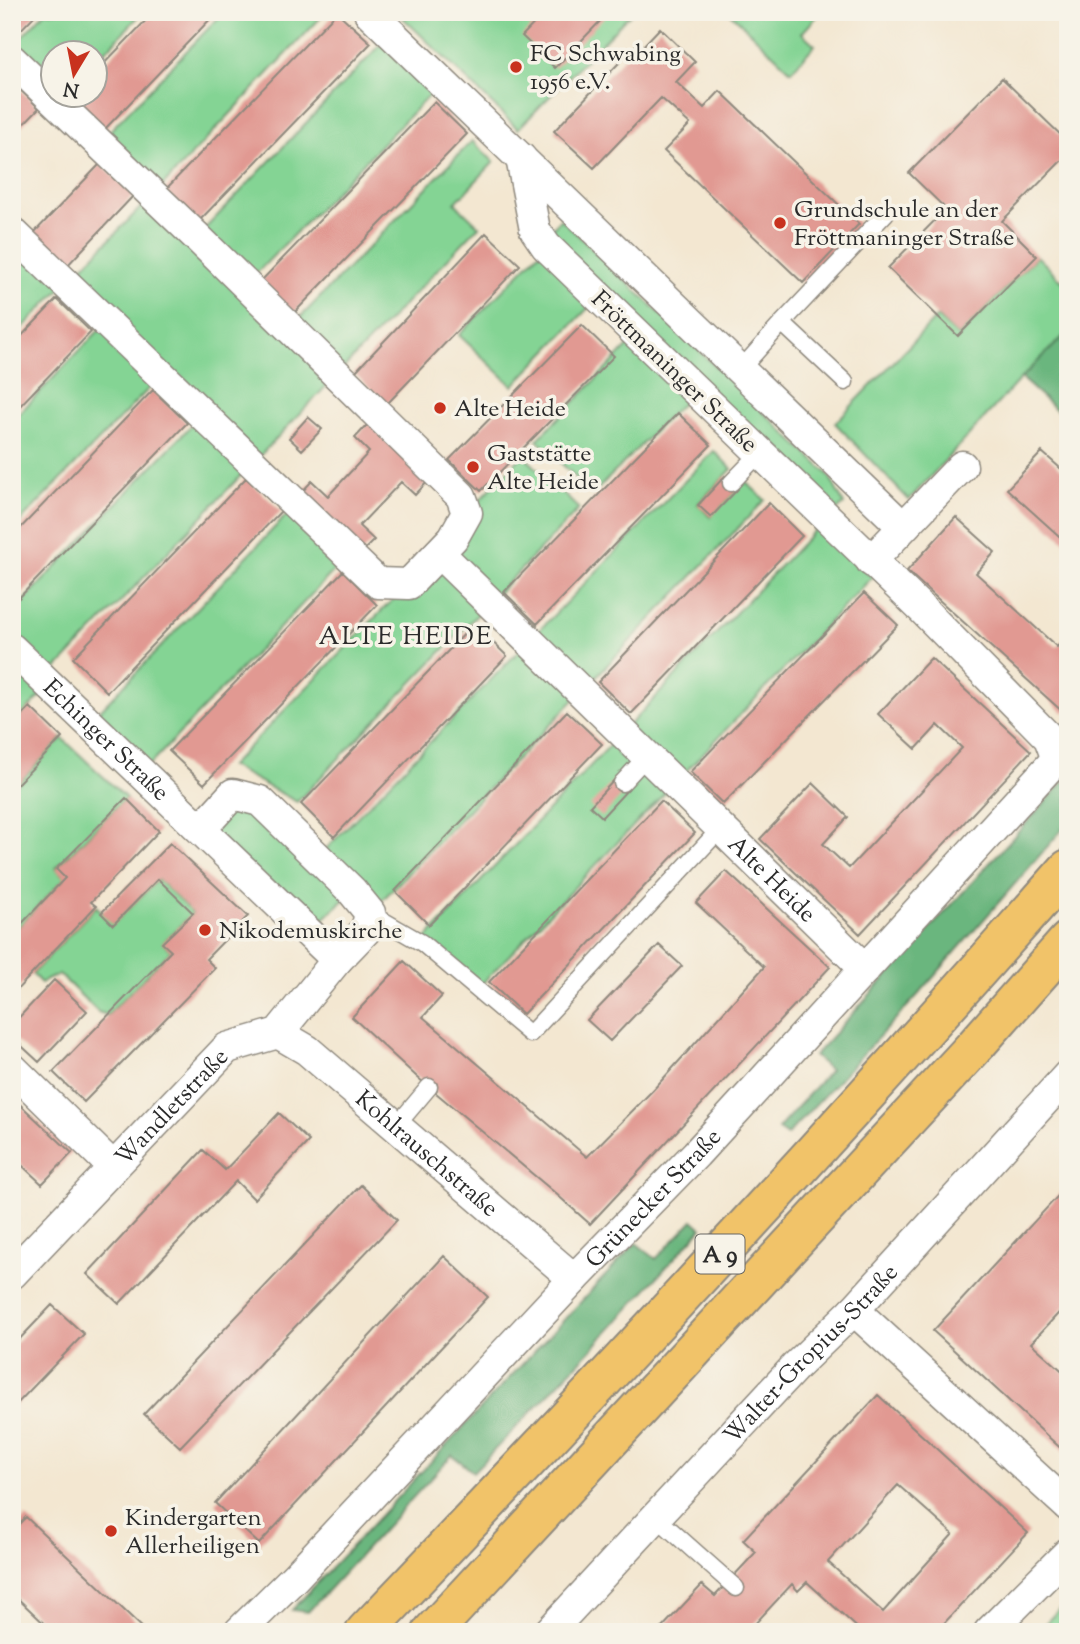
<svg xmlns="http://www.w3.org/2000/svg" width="1080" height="1644" font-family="'Sorts Mill Goudy',serif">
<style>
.green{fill:#84d494;stroke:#588060;stroke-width:2}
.forest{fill:#6bb67e;stroke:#4b7054;stroke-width:2}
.building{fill:#e19992;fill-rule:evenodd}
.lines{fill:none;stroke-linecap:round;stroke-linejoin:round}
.lane-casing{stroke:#8f897e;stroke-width:19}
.street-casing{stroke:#8f897e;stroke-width:33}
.highway-casing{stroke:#8f897e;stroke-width:42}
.lane{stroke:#fff;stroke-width:16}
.street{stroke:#fff;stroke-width:30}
.highway{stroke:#f1c369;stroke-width:38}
.poi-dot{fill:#c8321e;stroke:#f7f3e8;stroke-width:2.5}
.labels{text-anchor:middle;stroke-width:7;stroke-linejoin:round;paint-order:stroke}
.shield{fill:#f7f3e8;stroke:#686764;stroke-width:2}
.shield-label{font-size:23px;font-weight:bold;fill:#2b2b2b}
.poi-label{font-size:24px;fill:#2b2b2b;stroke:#f7f3e8;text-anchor:start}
.street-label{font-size:24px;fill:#2b2b2b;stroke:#f7f3e8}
.neighbourhood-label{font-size:26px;letter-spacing:2px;fill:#2b2b2b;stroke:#f7f3e8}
</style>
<rect width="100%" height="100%" fill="#f7f3e8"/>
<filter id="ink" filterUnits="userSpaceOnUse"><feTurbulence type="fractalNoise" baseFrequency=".0143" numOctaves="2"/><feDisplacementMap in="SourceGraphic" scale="14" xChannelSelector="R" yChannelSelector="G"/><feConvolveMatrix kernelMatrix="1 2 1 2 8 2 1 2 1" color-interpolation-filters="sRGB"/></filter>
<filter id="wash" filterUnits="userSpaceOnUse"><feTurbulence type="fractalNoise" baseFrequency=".00686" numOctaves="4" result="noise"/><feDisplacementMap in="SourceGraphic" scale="28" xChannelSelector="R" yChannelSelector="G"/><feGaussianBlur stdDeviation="1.57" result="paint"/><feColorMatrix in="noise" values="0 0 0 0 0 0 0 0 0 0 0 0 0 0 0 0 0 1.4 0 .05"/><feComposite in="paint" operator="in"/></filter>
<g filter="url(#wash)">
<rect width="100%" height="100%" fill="#f3e7d1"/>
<!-- green -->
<path class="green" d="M45 12H143L95 62 94 52H52V94L12 47Z
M224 12H326L154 195 197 237 391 34 442 82 245 285 290 328 472 141 494 162 455 203 479 226 46 680 51 686 12 725V613L202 414 162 375 12 530V421L107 322 66 283 12 339V233L67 283 153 195 99 142Z
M397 12H632L518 129Z
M729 12H821L802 33 815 45 791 71Z
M561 219 828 474 844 504 836 511 546 234Z
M546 246 599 297 513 386 459 335Z
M1037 256 1068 287V420L1021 378 909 500 835 423 937 317 958 336Z
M639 335 695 390 593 494 537 440Z
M714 451 732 469 698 504 710 517 745 481 765 500 370 913 352 892 309 933 201 829 233 794 318 857Z
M523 455 579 509 297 802 230 766 453 538 467 513Z
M297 504 349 555 142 773 89 722Z
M827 517 880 569 477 989 422 943Z
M62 738 126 798 56 868 65 878 12 934V789Z
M158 879 193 913 163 943 171 951 108 1015 98 1012 59 974 41 983 32 974 96 906 113 924Z
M1068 1599V1632H1037L1068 1600Z"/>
<!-- forest -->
<path class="forest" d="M1068 332V420L1021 378Z
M1068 777V823L918 995 787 1135 778 1129 830 1070 814 1056Z
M693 1220 702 1228 588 1353 473 1472 452 1455 308 1612 292 1610 636 1243 656 1259Z"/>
<g id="blocks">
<!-- building -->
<path class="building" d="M12 12H38L12 39Z
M154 12H217L103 131 70 100 75 94H94V74Z
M337 12 371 43 197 223 164 191Z
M545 12H609L555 68 522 36Z
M660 28 695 62 676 82 704 108 720 91 859 224 803 283 664 151 690 124 661 98 594 168 554 131 637 44 641 48Z
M1002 78 1068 142V154L1002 221 1037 256 958 336 888 268 946 209 909 173Z
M12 82 39 108 12 136Z
M434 102 467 134 293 314 260 282Z
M100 164 134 195 64 269 30 237Z
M486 233 520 265 387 404 354 373Z
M57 299 91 332 12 414V346Z
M582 325 614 356 481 491 449 460Z
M153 390 187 423 14 603 12 601V537Z
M678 413 711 445 537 624 504 592Z
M308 417 322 429 302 450 289 438Z
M369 423 429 480 415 495 401 482 359 526 374 540 359 555 298 496 312 481 328 496 369 452 355 438Z
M1042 452 1068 475V544L1007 489Z
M725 476 738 489 711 517 698 505Z
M246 478 281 511 107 692 73 658Z
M769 503 802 536 631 714 598 682Z
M956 517 995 552 976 573 1057 647 1068 635V708L1064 713 907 571Z
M343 571 377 605 204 784 169 751Z
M864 593 898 625 723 804 690 772Z
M474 624 507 656 334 837 301 804Z
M931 658 1031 751 860 934 760 839 813 783 848 817 823 844 849 868 962 748 938 725 916 749 878 714Z
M30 707 62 738 12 789V725Z
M567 711 602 744 429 925 395 891Z
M616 778 628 789 602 817 590 806Z
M126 798 159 831 91 902 96 906 12 995V934L65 878 56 869Z
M661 801 695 833 523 1014 489 982Z
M170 843 248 916 206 959 215 968 84 1102 53 1072 171 951 162 943 193 913 158 879 113 925 101 913Z
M726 871 830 967 590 1224 554 1192 417 1077 352 1017 404 961 442 996 423 1017 587 1157 653 1090 764 967 696 903Z
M659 945 682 966 610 1041 587 1020Z
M54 980 87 1011 39 1062 12 1037V1025Z
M12 1097 72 1153 42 1184 12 1156Z
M279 1113 309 1141 254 1199 236 1181 119 1304 87 1274 203 1150 225 1170Z
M361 1185 397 1220 180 1447 144 1414Z
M1068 1185V1303L1031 1343 1068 1376V1455L933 1331Z
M444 1256 488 1297 259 1544 215 1503Z
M52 1305 84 1334 12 1409V1347Z
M878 1395 1028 1533 936 1632H862L807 1582 798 1591 792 1584 751 1628 754 1632H658L702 1585 715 1596 756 1552 743 1540ZM898 1485 953 1534 883 1612 828 1562Z
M26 1517 147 1632H53L12 1593V1531Z"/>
</g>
</g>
<g filter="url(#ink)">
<use href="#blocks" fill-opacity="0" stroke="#8f897e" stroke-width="2"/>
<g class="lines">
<defs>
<path id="lane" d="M782 323 886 213
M739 371 782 323 845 382
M731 483 760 453
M622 783 647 756
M370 913 422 943 530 1034 721 828
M397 1125 429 1087
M656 1517 736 1588"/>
<g id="street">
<path d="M369 12 902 526"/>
<path d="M12 60 197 237 461 496 467 513 453 538 409 584 378 583 12 232"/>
<path id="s1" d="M439 553 865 969"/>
<path d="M871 561 962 466"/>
<path id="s2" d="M12 649 337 960 366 930 370 913 352 891 260 801 233 794 201 829"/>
<path id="s3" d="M278 1033 307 1050 574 1279"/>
<path d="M12 1068 112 1166"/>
<path id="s4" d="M12 1274 227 1048 278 1033 337 960"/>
<path d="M854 1310 1068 1506"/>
<path id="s5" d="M239 1632 295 1577 574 1279 696 1154 1053 763 1055 754 1049 738 922 609 546 246 535 230 521 158"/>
<path id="s6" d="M549 1632 796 1366 854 1310 1068 1075"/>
<path d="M989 1632 1068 1553"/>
</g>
<path id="highway" d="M365 1632C604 1382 839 1129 1068 869
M432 1632 975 1046 1068 941"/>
</defs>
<!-- lane casing -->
<use href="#lane" class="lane-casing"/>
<!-- street casing -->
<use href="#street" class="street-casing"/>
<!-- highway casing -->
<use href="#highway" class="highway-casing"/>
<!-- lane -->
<use href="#lane" class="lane"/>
<!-- street -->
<use href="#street" class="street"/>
<!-- highway -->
<use href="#highway" class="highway"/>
</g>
</g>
<!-- markers -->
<g class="poi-dot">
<circle cx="516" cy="67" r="7"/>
<circle cx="780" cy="223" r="7"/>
<circle cx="440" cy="408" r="7"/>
<circle cx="473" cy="467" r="7"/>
<circle cx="205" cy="930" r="7"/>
<circle cx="111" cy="1531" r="7"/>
</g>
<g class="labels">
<!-- shield labels -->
<rect class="shield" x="695.5" y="1234.5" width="49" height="39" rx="5"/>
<g class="shield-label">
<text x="720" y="1262">A 9</text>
</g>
<!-- poi labels -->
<g class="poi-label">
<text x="530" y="61">FC Schwabing<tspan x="530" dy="28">1956 e.V.</tspan></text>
<text x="794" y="217">Grundschule an der<tspan x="794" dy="28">Fröttmaninger Straße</tspan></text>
<text x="454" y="416">Alte Heide</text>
<text x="487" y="461">Gaststätte<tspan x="487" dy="28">Alte Heide</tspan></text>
<text x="219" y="938">Nikodemuskirche</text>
<text x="125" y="1525">Kindergarten<tspan x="125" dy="28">Allerheiligen</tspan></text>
</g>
<!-- street labels -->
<g class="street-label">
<text transform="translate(675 371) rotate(44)" y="8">Fröttmaninger Straße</text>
<text dy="8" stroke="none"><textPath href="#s2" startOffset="131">Echinger Straße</textPath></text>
<text dy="8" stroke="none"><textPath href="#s1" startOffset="466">Alte Heide</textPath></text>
<text dy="8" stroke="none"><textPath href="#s4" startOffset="231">Wandletstraße</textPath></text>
<text dy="8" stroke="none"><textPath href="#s3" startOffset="192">Kohlrauschstraße</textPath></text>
<text dy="8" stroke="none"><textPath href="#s5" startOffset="600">Grünecker Straße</textPath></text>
<text dy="8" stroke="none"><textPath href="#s6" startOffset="382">Walter-Gropius-Straße</textPath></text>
</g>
<!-- neighbourhood labels -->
<g class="neighbourhood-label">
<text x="406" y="644">ALTE HEIDE</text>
</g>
</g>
<!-- margin -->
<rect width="1080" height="1644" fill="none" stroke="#f7f3e8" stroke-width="42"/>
<!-- north arrow -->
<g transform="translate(74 74) rotate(190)"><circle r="33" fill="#f7f3e8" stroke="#a5a39c" stroke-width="2"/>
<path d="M0-5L12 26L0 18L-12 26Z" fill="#c8321e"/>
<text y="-10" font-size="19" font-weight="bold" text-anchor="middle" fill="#2b2b2b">N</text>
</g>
</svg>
